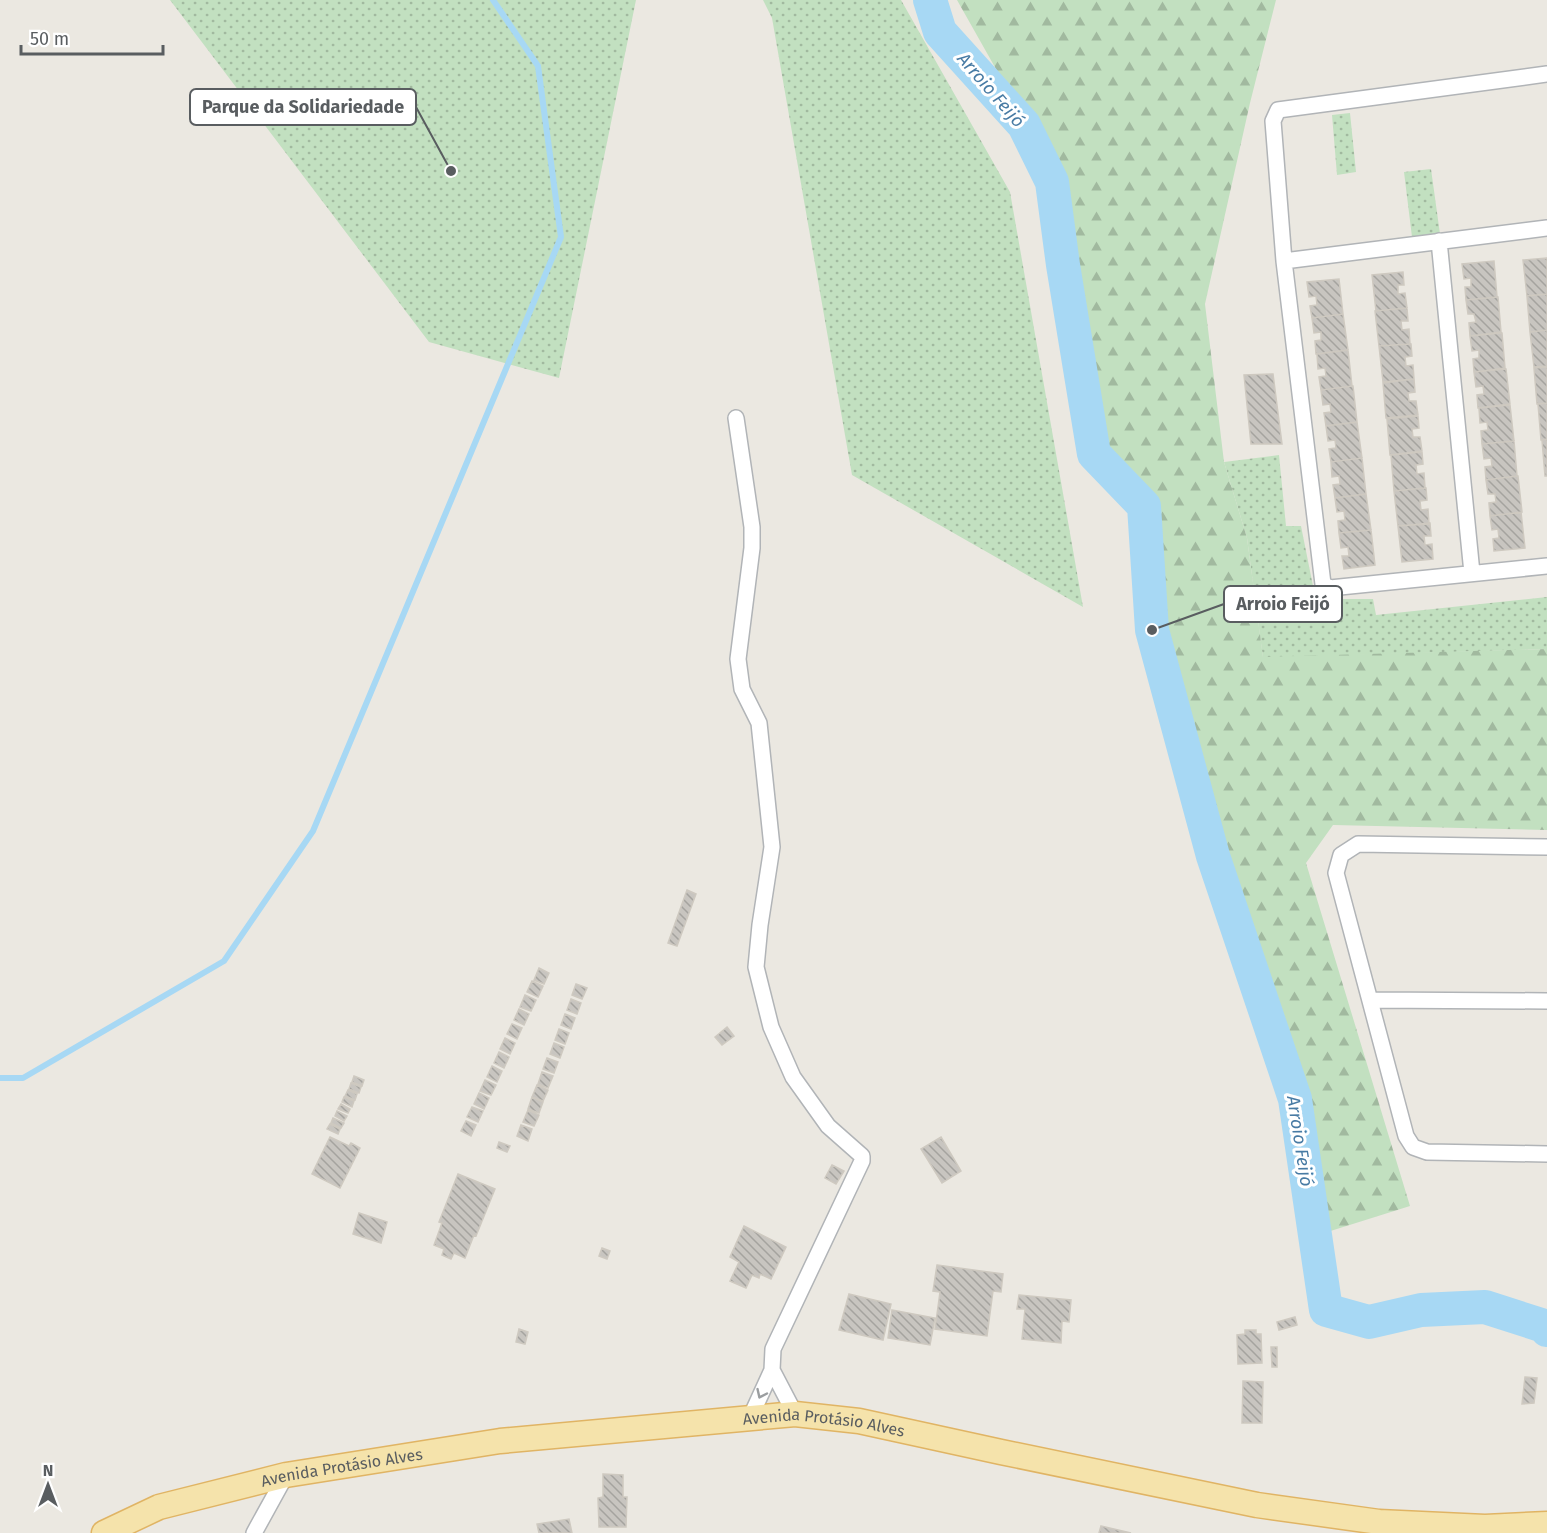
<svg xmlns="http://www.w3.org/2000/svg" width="1547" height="1533" font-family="'Fira Sans',sans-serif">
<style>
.grass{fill:url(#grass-dots)}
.forest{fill:url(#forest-firs)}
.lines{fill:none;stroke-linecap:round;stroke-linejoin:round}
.stream{stroke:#a7d8f4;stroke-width:6}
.river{stroke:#a7d8f4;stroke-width:34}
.building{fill:url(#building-back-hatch);stroke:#cec9c0;stroke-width:1.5}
.street-casing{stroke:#b1b4b7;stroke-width:18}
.primary-casing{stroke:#e0b464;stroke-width:27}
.street{stroke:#fff;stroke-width:15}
.primary{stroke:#f5e3ab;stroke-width:24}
.oneway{stroke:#9b9ea0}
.labels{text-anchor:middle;stroke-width:6;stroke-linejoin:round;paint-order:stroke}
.street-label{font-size:16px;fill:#595d60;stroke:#fff}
.water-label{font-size:18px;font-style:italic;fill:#487ba4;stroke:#fff}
.leader{fill:none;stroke:#595d60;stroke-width:2}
.callout-dot{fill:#595d60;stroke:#fff;stroke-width:2}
.callout{fill:#fff;stroke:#595d60;stroke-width:2}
.callout-label{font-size:18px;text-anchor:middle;font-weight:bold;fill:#595d60}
</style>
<defs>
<pattern id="grass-dots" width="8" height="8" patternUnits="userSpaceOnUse" patternTransform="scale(1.5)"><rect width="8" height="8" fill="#c2e0c0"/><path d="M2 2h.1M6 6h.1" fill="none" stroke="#a1b99f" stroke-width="1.8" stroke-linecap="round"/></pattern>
<pattern id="forest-firs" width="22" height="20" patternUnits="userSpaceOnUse" patternTransform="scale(1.5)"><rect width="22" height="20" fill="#c2e0c0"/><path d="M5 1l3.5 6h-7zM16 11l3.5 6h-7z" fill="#a1b99f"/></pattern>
<pattern id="building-back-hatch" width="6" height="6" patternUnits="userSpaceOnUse" patternTransform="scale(1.5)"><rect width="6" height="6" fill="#c8c5c0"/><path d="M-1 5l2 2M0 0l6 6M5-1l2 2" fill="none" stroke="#a5a39f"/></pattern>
</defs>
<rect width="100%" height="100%" fill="#ebe8e1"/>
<!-- grass -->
<path class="grass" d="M170 0H636L559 378 429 342Z
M763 0H901L1010 192 1083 607 852 475 772 18Z
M1350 113 1356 172 1337 175 1332 115Z
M1431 169 1440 234 1412 237 1404 172Z
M1279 455 1286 526H1301L1314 591 1324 599H1373L1376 615 1547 597V649L1263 658 1247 538 1224 462Z"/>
<!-- forest -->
<path class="forest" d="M957 0H1276L1250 103 1205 304 1224 462 1247 538 1263 657 1547 649V830L1333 825 1306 863 1410 1206 1321 1234 1302 1098 1205 791 1162 633 1152 506 1103 451 1061 184Z"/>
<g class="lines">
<!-- stream -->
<path class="stream" d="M0 1078H23L224 961 313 831 561 237 538 66 493 0"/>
<!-- river -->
<path class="river" d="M930 0 940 32 1024 125 1052 182 1063 265 1094 454 1144 506 1152 630 1213 856 1295 1099 1326 1310 1369 1322 1421 1310 1485 1307 1544 1326 1547 1330"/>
</g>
<!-- building -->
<path class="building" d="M1547 258V294L1527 296 1523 260Z
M1494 261 1497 297 1466 300 1465 287H1471V278L1464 279 1462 264Z
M1403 272 1404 285H1398V294L1405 293 1407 308 1376 311 1372 275Z
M1339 279 1343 314 1312 318 1310 306 1317 305 1316 296 1309 297 1307 282Z
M1547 294V330L1530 332 1527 296Z
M1498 297 1501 332 1470 336 1469 323 1476 322 1474 314H1468L1466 300Z
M1407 308 1408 321H1401L1402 330 1409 329 1410 344 1379 346 1375 311Z
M1343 314 1348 350 1316 354 1315 341 1321 340V332L1314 333 1312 318Z
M1547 330V366L1534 367 1530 332Z
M1502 333 1505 368 1474 372 1473 359 1479 358V350L1472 351 1470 336Z
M1411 344 1412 356 1405 357 1406 366 1413 365 1414 379 1383 382 1379 346Z
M1348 350 1352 386 1321 390 1319 377 1326 376 1325 368 1318 369 1317 354Z
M1547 367V403L1537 404 1534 368Z
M1506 369 1510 404 1478 408 1477 395 1484 394 1483 386 1476 387 1474 372Z
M1273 374 1282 444H1251L1244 375Z
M1414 379 1415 392 1408 393 1409 401H1416L1418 415 1386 418 1383 383Z
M1353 386 1357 422 1326 426 1324 413 1331 412 1330 404 1323 405 1321 390Z
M1547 403V439L1541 440 1538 404Z
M1510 405 1514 441 1482 444 1481 431 1488 430 1487 422 1480 423 1479 408Z
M1418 416 1419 428 1412 429 1413 437H1420L1422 451 1390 455 1387 419Z
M1357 422 1362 458 1331 462 1329 449 1336 448 1335 440 1328 441 1326 426Z
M1547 439V476H1545L1542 440Z
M1514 441 1517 476 1486 480 1485 467 1492 466 1491 458 1484 459 1482 444Z
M1422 452 1423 464 1416 465 1417 474 1424 473 1425 488 1394 491 1391 455Z
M1362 458 1366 494 1335 498 1333 485 1340 484 1339 476 1332 477 1331 462Z
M1518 476 1522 512 1490 516 1489 503 1496 502 1495 494H1488L1486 480Z
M1426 488 1427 500 1420 501 1421 510 1428 509 1429 524 1398 526 1394 491Z
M1366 494 1371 530 1339 533 1338 521 1345 520 1344 511 1337 512 1335 498Z
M1521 512 1525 548 1494 551 1493 539 1499 538 1498 529 1492 530 1490 516Z
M1430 523 1431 536H1424L1425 545 1432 544 1433 559 1402 562 1398 526Z
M1371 530 1375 565 1344 569 1342 556H1349L1348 547 1341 548 1339 533Z
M687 890 696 894 677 946 668 943Z
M539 968 549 973 544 984 534 980Z
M532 981 543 986 538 997 527 992Z
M576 984 587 988 582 999 572 995Z
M525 995 536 1000 531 1011 520 1007Z
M571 999 581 1003 577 1014 567 1010Z
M519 1009 529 1014 524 1025 514 1020Z
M565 1014 575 1018 571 1029 561 1025Z
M512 1024 522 1028 517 1039 507 1034Z
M727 1027 734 1036 722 1045 715 1037Z
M559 1029 569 1033 565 1044 555 1040Z
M505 1038 515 1043 510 1054 500 1049Z
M554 1043 564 1047 560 1058 550 1054Z
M499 1052 509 1057 504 1068 494 1063Z
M547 1058 558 1062 554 1073 543 1069Z
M492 1066 502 1071 497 1082 487 1077Z
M542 1072 553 1076 548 1088 538 1084Z
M354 1076 364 1080 362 1086 352 1082Z
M485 1080 496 1085 491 1095 480 1091Z
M351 1083 361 1087 359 1093 349 1089Z
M537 1085 548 1090 543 1101 532 1097Z
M348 1090 357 1094 355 1100 345 1096Z
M479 1093 489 1098 484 1109 474 1104Z
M344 1097 354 1101 352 1107 342 1102Z
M532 1097 543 1102 539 1113 528 1109Z
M341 1104 350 1109 348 1113 338 1109Z
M472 1107 483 1111 478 1122 467 1117Z
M528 1110 539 1115 534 1126 523 1122Z
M337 1111 347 1116 344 1121 335 1116Z
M333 1118 344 1123 341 1128 331 1123Z
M466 1121 476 1125 471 1136 461 1131Z
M330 1124 340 1129 338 1134 327 1129Z
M521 1125 532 1129 528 1141 517 1136Z
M330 1137 349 1146 351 1143 360 1148 340 1188 312 1174Z
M941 1137 961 1171 942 1183 921 1149Z
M499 1142 510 1146 507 1152 497 1148Z
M832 1165 844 1171 836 1184 825 1178Z
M458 1174 495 1189 476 1236 474 1235 465 1258 454 1253 451 1259 442 1255 444 1249 434 1245 442 1223 439 1222Z
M359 1213 387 1222 381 1243 353 1234Z
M744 1226 786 1247 771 1279 760 1274 759 1278 752 1275 746 1288 730 1281 739 1262 730 1257Z
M602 1248 610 1251 607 1259 599 1256Z
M937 1265 1003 1274 1001 1292 993 1291 987 1336 935 1329 940 1292 933 1291Z
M849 1294 891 1304 883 1340 839 1330Z
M1019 1295 1071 1300 1069 1322 1062 1321 1061 1343 1022 1339 1025 1309H1017Z
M892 1310 935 1318 930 1345 888 1338Z
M1295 1317 1297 1325 1279 1330 1277 1322Z
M519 1329 528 1332 525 1344 516 1342Z
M1245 1330H1256V1334H1261L1262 1363 1238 1364 1237 1335 1245 1334Z
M1271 1347H1277V1367H1272Z
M1525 1377 1537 1378 1534 1403 1522 1404Z
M1243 1381 1263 1382 1262 1423H1242Z
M603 1474 623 1475V1497H627L626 1527H599L598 1498 603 1497Z
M569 1519 572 1533H539L537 1524Z
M1101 1526 1131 1533H1099Z"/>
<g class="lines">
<defs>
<path id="street" d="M1547 74 1278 110 1273 121 1284 261 1323 584 1330 588 1547 566
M1439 241 1472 573
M1284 261 1547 228
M736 418 752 527V548L738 659 742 689 759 723 772 847 760 925 756 967 771 1027 793 1077 828 1126 862 1156V1161L773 1349 772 1370 750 1418
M1547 847 1358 844 1341 855 1336 873 1406 1136 1413 1147 1427 1152 1547 1154
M1370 1000 1547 1001
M772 1370 795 1414
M254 1533 286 1475"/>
<g id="primary">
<path id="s1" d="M104 1533 159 1507 286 1475 500 1441 795 1414 859 1421 1001 1452 1257 1505 1379 1522 1485 1527 1547 1524"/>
</g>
</defs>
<!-- street casing -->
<use href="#street" class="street-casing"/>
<!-- primary casing -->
<use href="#primary" class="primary-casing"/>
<!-- street -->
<use href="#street" class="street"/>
<!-- primary -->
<use href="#primary" class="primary"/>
</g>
<!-- one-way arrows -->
<defs><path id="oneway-chevron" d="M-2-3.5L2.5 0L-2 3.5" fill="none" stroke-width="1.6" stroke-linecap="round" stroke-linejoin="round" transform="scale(1.5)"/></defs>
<use class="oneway" href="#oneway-chevron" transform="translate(761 1394) rotate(115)"/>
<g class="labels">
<!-- street labels -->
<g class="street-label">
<text dy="6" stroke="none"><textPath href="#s1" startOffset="734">Avenida Protásio Alves</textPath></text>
<text dy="6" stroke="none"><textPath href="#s1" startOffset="248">Avenida Protásio Alves</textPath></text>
</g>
<!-- water labels -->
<g class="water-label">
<text transform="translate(991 90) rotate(49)" y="6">Arroio Feijó</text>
<text transform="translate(1300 1141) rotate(81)" y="6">Arroio Feijó</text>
</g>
</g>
<!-- callouts -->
<path class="leader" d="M451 171L416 107M1152 630L1224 604"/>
<g class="callout-dot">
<circle cx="451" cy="171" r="6"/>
<circle cx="1152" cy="630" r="6"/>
</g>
<g class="callout">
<rect x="190" y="89" width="226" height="36" rx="6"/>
<rect x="1224" y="586" width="118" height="36" rx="6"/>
</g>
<g class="callout-label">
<text x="303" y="113">Parque da Solidariedade</text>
<text x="1283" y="610">Arroio Feijó</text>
</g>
<!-- north arrow -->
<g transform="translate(48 1485)" stroke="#ffffff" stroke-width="4.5" paint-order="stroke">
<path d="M0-4.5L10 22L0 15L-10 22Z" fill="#595d60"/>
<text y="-9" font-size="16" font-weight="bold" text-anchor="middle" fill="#595d60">N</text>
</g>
<!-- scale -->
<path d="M21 45v9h142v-9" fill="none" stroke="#595d60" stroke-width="3"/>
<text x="30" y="45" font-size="18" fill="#595d60" stroke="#ffffff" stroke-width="4.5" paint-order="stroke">50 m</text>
</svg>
